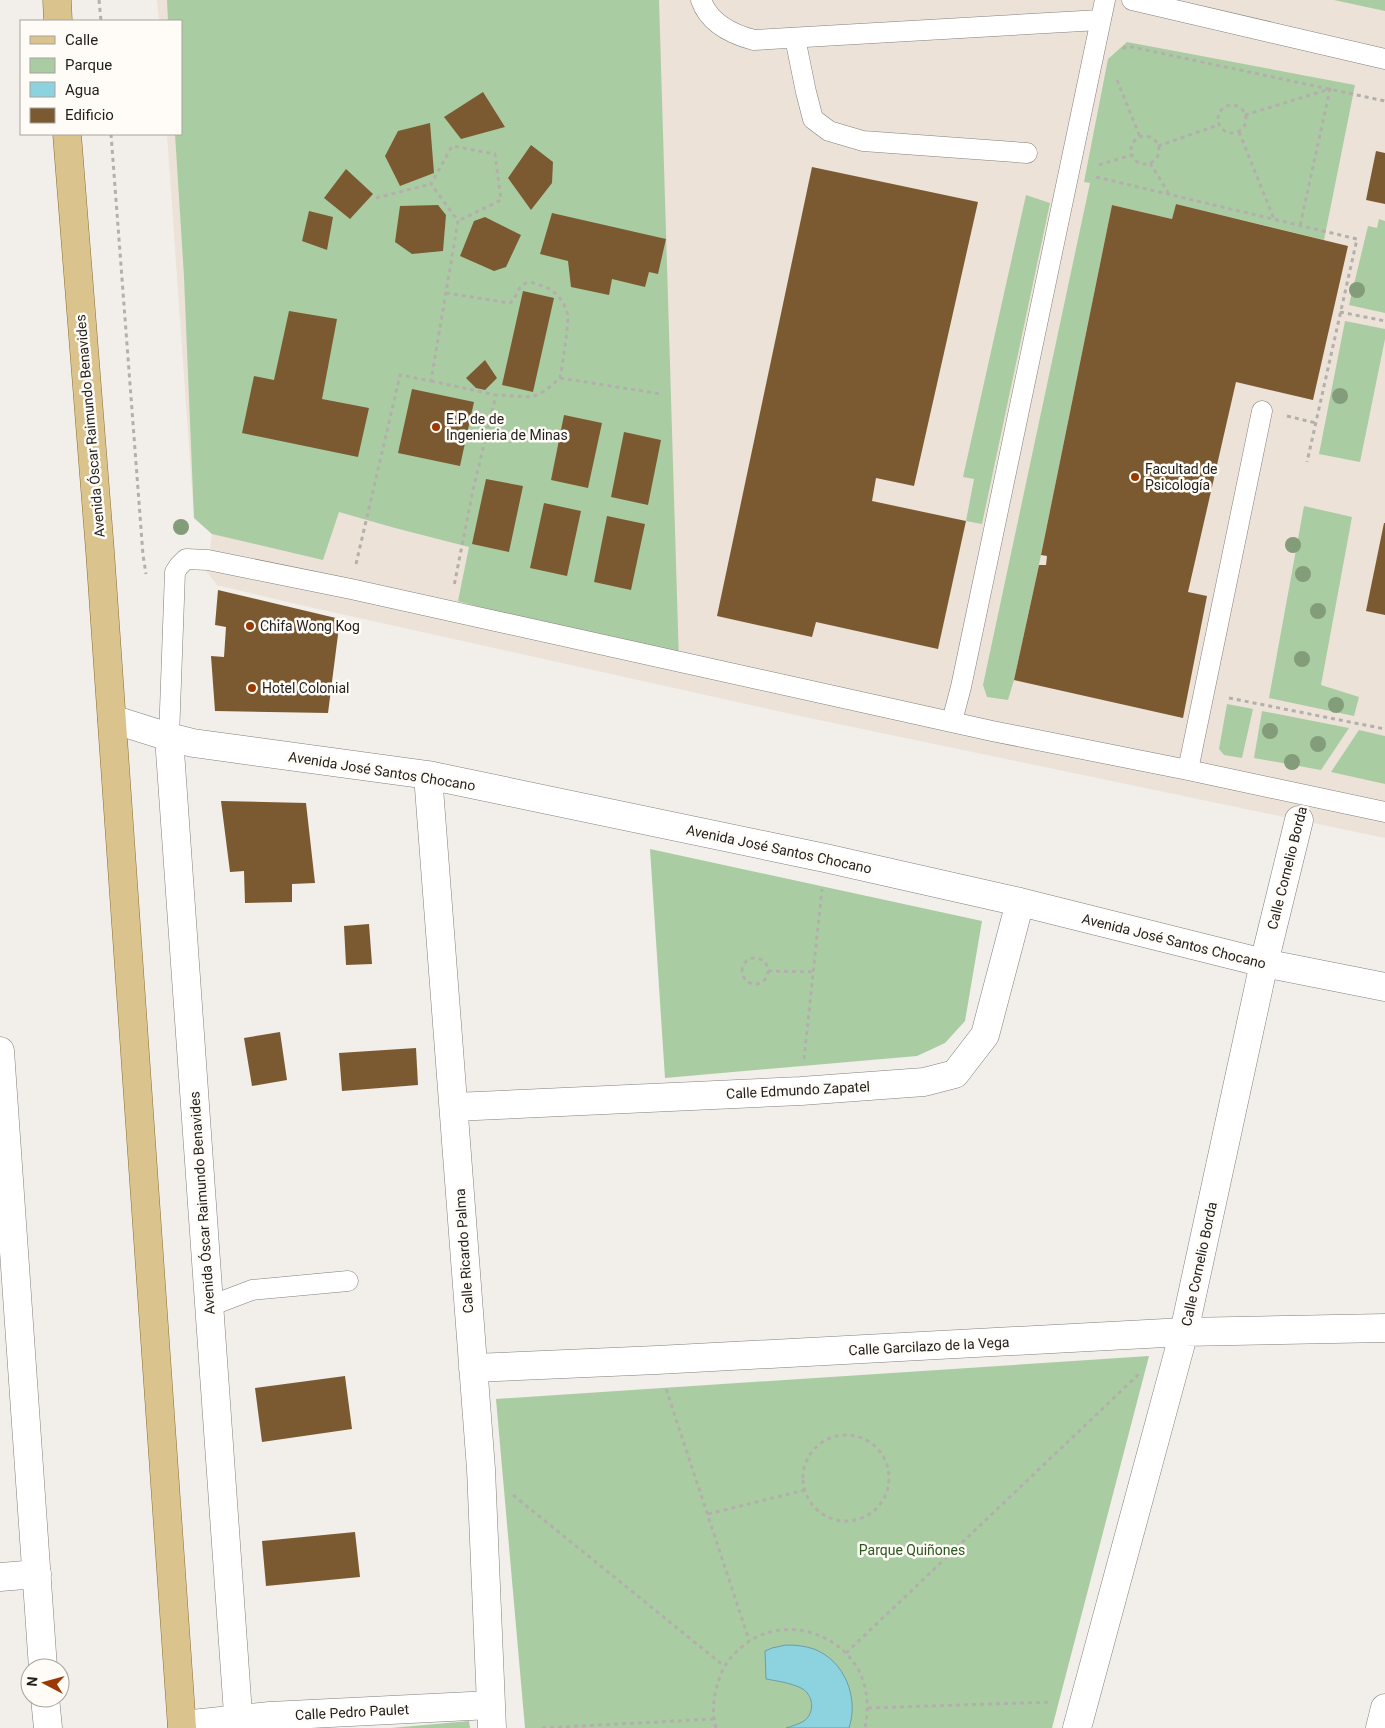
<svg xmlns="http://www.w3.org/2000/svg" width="1385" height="1728" font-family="Roboto,sans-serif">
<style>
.built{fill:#ece2d8}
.green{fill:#aacca3}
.water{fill:#8dd3df;stroke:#6c9da5}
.building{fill:#7c5a31}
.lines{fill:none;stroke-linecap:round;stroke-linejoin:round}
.lane-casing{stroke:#837f7b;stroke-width:21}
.street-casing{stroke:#837f7b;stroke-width:29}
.secondary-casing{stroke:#837f7b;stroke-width:29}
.primary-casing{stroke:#897033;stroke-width:29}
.path{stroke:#b3b0ac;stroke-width:3;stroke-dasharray:4 4;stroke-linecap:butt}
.lane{stroke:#fff;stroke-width:20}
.street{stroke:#fff;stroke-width:28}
.secondary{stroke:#fff;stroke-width:28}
.primary{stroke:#dac38c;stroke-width:28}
.tree{fill:#839c79}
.poi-dot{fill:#9c3900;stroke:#fffbf6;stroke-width:2}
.labels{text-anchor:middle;stroke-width:5;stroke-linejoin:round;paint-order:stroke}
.poi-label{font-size:14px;fill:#201f1d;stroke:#fffbf6;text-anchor:start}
.street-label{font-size:14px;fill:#201f1d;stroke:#fffbf6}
.park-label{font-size:14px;fill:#28581e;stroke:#fffbf6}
</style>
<rect width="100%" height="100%" fill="#f2eee9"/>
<!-- built -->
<path class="built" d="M157 0H1385V838L800 716 296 604 217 585 207 572 212 534 194 518 167 134H181V21H159Z"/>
<!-- green -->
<path class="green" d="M167 0H659L679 663 458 601 469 547 395 528 339 512 323 560 212 534 194 518 184 277 175 134H181V21H168Z
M1334 0H1385V11Z
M1127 42 1355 85 1324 240 1176 204 1172 219 1112 205 1041 555 1014 680 1008 700 987 697 983 685 1090 183 1084 182 1108 59Z
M1026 195 1050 203 982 524 966 521 974 479 963 477Z
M1379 219 1385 221V313L1349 305 1368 226 1377 228Z
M1345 321 1385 329V339L1360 462 1319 454Z
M1304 506 1352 517 1321 685 1359 697 1354 716 1269 698Z
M1227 704 1253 709 1242 758 1224 755 1219 749Z
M1262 711 1349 728 1321 770 1254 758Z
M1359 730 1385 736V784L1331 772Z
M650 849 982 921 965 1021 945 1043 917 1056 665 1078Z
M1149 1356 1052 1728H525L496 1399Z
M469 1721 470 1728H391Z"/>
<!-- water -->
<path class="water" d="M786 1645C796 1645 805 1646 814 1649 845 1661 859 1698 849 1728H786C792 1726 799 1724 804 1721 816 1712 813 1694 801 1688 791 1683 777 1681 766 1679L765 1651 772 1648Z"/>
<!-- building -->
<path class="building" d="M483 92 505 127 461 139 444 117Z
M430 123 434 173 400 186 385 156 398 131Z
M531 145 553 162 552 183 531 210 508 178Z
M1376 151 1385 153V204L1366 200Z
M812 167 978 202 914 486 876 478 872 501 966 521 938 649 816 622 812 637 717 616Z
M346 169 373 194 350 219 324 198Z
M1176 204 1348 246 1313 400 1236 382 1188 592 1207 596 1183 718 1014 680 1039 565H1046L1047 556 1041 555 1112 205 1172 219Z
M438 205 446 215 443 251 412 254 395 242 400 206Z
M309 211 333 217 327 250 302 241Z
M552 213 666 239 658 274 649 272 645 287 612 279 609 295 571 287 568 261 540 254Z
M485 217 521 235 506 267 494 271 460 256 474 221Z
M523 291 554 298 533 392 502 385Z
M289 311 337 319 322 399 369 408 358 457 242 433 254 376 274 380Z
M485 360 497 378 485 390 476 388 466 378Z
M412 389 474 402 460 466 398 453Z
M564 415 602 423 588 488 551 480Z
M624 432 661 440 648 505 611 497Z
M486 479 523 486 509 552 472 544Z
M544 503 581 511 567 576 530 568Z
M607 516 645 524 631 590 594 582Z
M1384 523H1385V615L1366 611Z
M218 590 340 619 328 713 215 711 211 656 224 657 226 627 215 625Z
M221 801 306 803 315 883 292 884V902L245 903 244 871 230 872Z
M369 924 372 964 346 965 344 926Z
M280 1032 287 1080 252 1086 244 1038Z
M416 1048 418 1085 342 1091 339 1053Z
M345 1376 352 1429 262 1442 255 1388Z
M355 1532 360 1577 266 1586 262 1541Z"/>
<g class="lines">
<defs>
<path id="lane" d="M701 0C709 23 731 34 754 40L1100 20
M1132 0 1385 59
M795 38 806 92 813 119 829 131 863 141 1027 153
M952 721 961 687 1105 0
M169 737 175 572 179 566 186 559 208 560 351 589 992 731 1188 770 1385 812
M1188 770 1262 411
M210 1306 252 1290 348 1281"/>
<path id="street" d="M169 737 193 743 428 775 825 858 1020 902 1264 963 1385 987
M428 775 481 1469 492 1728
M454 1107 801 1091 924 1082 955 1074 985 1035 1020 902
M473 1368 657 1360 1184 1332 1385 1328
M0 1577 37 1574
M182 1725 270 1716 491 1705
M1077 1728 1184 1332 1264 963 1299 820
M1380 1728 1385 1708"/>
<path id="secondary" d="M112 719 169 737 239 1728
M0 1051 43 1668
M45 1698 48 1728"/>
<path id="primary" d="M57 0 58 21
M67 134 100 551 182 1728"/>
</defs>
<!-- lane casing -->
<use href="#lane" class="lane-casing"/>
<!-- street casing -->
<use href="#street" class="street-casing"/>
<!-- secondary casing -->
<use href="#secondary" class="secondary-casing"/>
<!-- primary casing -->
<use href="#primary" class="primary-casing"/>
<!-- path -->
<path class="path" d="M99 0 101 21
M1123 49 1127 46 1385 101
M1117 80 1140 137
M1218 119a14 14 0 1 1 28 0a14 14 0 1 1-28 0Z
M1245 115 1330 89 1300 226
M1239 132 1274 219
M111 134 143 555 146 574
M1131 150a14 14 0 1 1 28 0a14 14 0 1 1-28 0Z
M1158 146 1218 125
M1150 163 1169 194
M1099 165 1132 155
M1096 177 1357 239 1307 462
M376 198 431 184
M446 293 510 303C517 298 517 286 526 283 532 281 539 285 545 287 555 290 564 302 567 312 570 320 562 366 560 378L545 391 532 397 496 395
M1340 312 1385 321
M560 378 661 394
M431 381 496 395 473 490 454 586
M1287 416 1316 423
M356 564 400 375 431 381 458 221 431 184 452 146 495 154 501 200 458 221
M1229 698 1385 729
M742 971a13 13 0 1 1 26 0a13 13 0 1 1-26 0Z
M768 971 814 972
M804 1059 822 889
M666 1389 749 1640
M803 1478a43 43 0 1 1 86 0a43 43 0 1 1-86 0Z
M513 1495 724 1666
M708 1514 805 1490
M846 1653 1139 1374
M868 1708 1052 1702
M542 1728 714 1719
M716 1728C711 1710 714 1693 720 1676 725 1663 733 1654 743 1646 779 1616 835 1629 858 1669 868 1687 869 1708 865 1728"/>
<!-- lane -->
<use href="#lane" class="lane"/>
<!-- street -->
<use href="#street" class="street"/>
<!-- secondary -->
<use href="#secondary" class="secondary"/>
<!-- primary -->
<use href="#primary" class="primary"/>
</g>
<!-- trees -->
<g class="tree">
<circle cx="1357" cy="290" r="8"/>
<circle cx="1340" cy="396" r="8"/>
<circle cx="181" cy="527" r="8"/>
<circle cx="1293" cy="545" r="8"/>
<circle cx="1303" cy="574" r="8"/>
<circle cx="1318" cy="611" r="8"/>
<circle cx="1302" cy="659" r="8"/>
<circle cx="1336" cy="705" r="8"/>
<circle cx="1270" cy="731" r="8"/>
<circle cx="1318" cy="744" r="8"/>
<circle cx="1292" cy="762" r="8"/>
</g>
<!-- markers -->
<g class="poi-dot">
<circle cx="436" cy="427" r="5"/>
<circle cx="1135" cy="477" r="5"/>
<circle cx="250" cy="626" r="5"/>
<circle cx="252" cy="688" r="5"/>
</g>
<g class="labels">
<!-- poi labels -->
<g class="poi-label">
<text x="446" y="424">E.P de de<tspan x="446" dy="16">Ingenieria de Minas</tspan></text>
<text x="1145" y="474">Facultad de<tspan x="1145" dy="16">Psicología</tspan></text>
<text x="260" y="631">Chifa Wong Kog</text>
<text x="262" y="693">Hotel Colonial</text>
</g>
<!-- street labels -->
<g class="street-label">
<text transform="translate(90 426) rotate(-95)" y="5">Avenida Óscar Raimundo Benavides</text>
<text transform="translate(382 771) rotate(9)" y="5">Avenida José Santos Chocano</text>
<text transform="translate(779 849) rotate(12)" y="5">Avenida José Santos Chocano</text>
<text transform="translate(1287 868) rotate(-76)" y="5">Calle Cornelio Borda</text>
<text transform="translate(1174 941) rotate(14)" y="5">Avenida José Santos Chocano</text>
<text transform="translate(798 1090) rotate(-3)" y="5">Calle Edmundo Zapatel</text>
<text transform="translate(202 1203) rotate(-94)" y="5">Avenida Óscar Raimundo Benavides</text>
<text transform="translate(464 1251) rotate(-94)" y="5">Calle Ricardo Palma</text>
<text transform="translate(1199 1264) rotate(-78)" y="5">Calle Cornelio Borda</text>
<text transform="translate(929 1346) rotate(-3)" y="5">Calle Garcilazo de la Vega</text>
<text transform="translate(352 1712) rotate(-3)" y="5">Calle Pedro Paulet</text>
</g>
<!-- park labels -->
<g class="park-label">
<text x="912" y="1555">Parque Quiñones</text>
</g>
</g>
<!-- legend -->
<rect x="20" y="20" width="162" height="115" fill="#fffbf6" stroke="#a6a39f"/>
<rect x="30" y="36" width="25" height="8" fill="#dac38c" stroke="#a6a39f"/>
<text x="65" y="45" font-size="15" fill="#201f1d">Calle</text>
<rect x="30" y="58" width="25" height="15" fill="#aacca3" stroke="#a6a39f"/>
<text x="65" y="70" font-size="15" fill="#201f1d">Parque</text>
<rect x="30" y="82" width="25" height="15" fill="#8dd3df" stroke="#a6a39f"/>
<text x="65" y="95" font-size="15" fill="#201f1d">Agua</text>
<rect x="30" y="108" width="25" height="15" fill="#7c5a31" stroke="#a6a39f"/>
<text x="65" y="120" font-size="15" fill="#201f1d">Edificio</text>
<!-- north arrow -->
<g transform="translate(45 1683) rotate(276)"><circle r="24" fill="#fffbf6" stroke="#a6a39f"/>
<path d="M0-4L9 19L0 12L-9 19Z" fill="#9c3900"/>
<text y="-8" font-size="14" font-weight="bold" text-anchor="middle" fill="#201f1d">N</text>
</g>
</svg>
